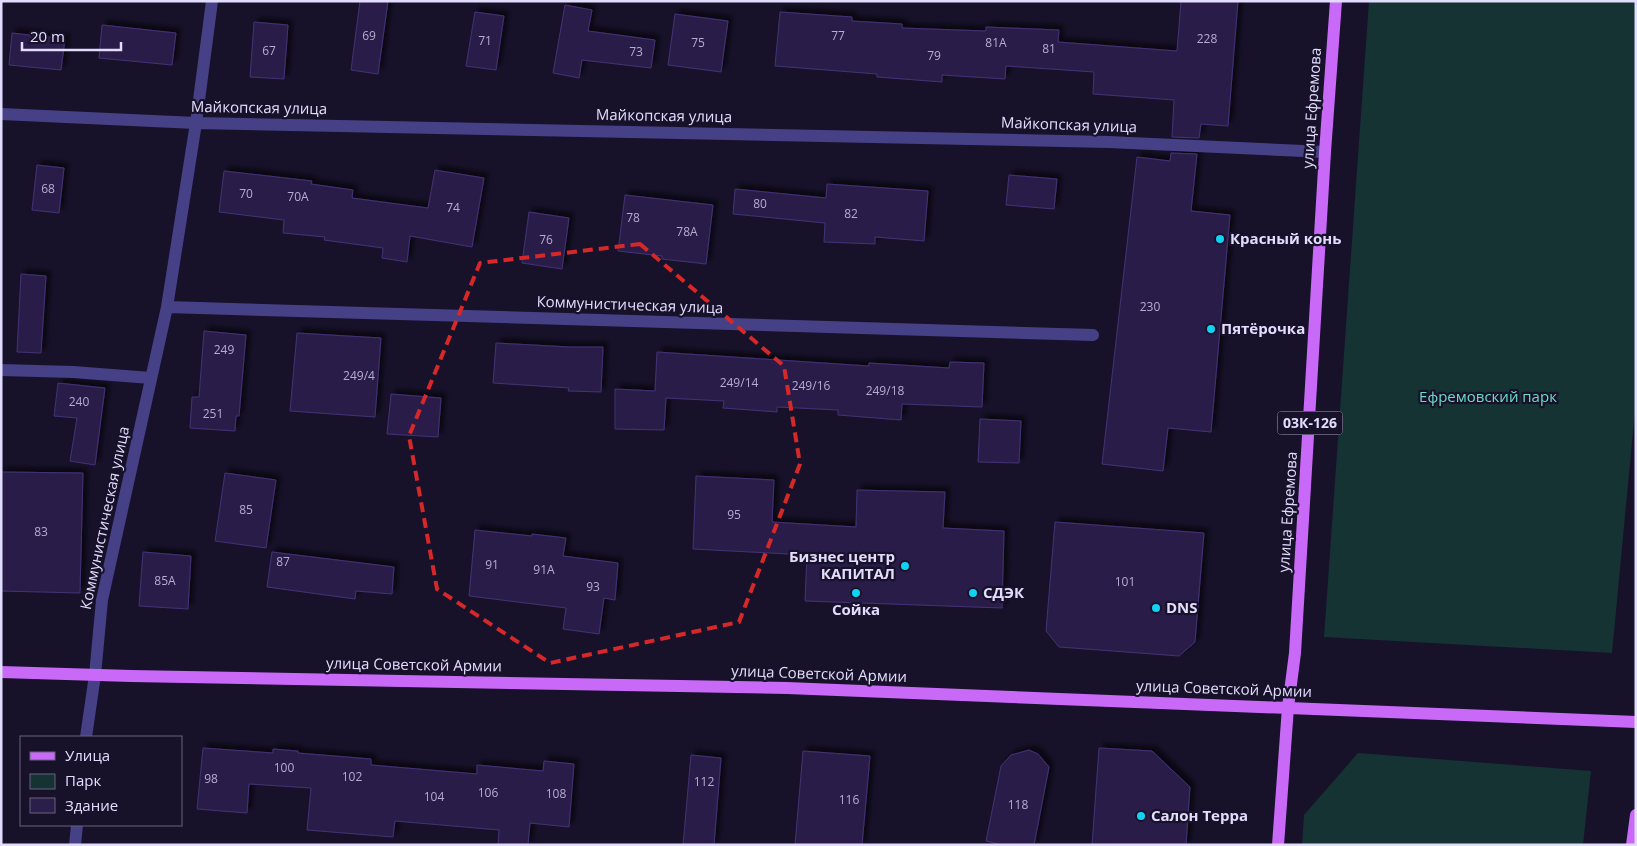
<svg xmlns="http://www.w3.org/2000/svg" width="1637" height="846" font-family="'Open Sans',sans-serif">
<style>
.green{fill:#153333}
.building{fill:#2a1f4a;stroke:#433275;filter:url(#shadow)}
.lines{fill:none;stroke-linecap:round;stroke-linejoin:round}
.minor{stroke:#464086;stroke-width:12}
.primary{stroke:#c969f8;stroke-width:12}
.marked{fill:none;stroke:#d62828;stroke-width:4;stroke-dasharray:10 6;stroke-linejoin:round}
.poi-dot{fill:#12d2f4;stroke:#17122a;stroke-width:2}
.labels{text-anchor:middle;stroke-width:4.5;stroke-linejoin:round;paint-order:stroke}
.number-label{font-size:12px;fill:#b4add0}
.shield{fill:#17122a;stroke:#a59fbe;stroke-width:1}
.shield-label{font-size:14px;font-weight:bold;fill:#e2dcfd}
.street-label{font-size:15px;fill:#e2dcfd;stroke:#17122a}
.poi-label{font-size:15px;font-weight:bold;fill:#e2dcfd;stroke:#17122a;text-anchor:start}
.park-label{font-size:15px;fill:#6adcc5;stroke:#17122a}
</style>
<defs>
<filter id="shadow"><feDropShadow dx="4.5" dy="-4.5" stdDeviation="2.5" flood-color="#0009"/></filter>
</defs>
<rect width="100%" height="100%" fill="#17122a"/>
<!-- green -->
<path class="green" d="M1369 1H1636V400L1612 653 1324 637Z
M1358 753 1591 771 1583 845H1302L1304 815Z"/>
<!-- building -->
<path class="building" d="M360 1H388L378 74 351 70Z
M1181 1H1238L1228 126 1201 124 1199 138 1172 137 1174 100 1093 94 1094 72 1006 66 1005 79 942 75V82L877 77V74L775 66 780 12 852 17V21L902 24V28L986 31V27L1059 30 1058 42 1177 51Z
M565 5 592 10 588 31 655 40 651 68 582 60 579 78 553 73Z
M475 12 504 16 496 70 466 66Z
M675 14 728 21 721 72 668 65Z
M254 22 288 25 284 79 250 77Z
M102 25 176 33 172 65 99 58Z
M12 33 65 39 61 70 9 65Z
M1171 153 1197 154 1191 211 1230 215 1211 432 1168 428 1163 471 1102 464 1137 157 1170 161Z
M37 165 64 168 59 213 32 210Z
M435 170 484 178 472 247 410 236 407 262 382 258 383 248 324 240 325 237 283 233 284 220 219 212 224 171 312 181 311 184 353 190 352 198 428 208Z
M1009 175 1057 179 1054 209 1006 205Z
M827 184 928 191 924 241 875 237V244L824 242 825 223 733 214 735 189 826 198Z
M625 195 713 205 706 264 662 259V256L618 251Z
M529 212 569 218 562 269 522 263Z
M21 274 46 276 41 353 17 352Z
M204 331 246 335 239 416H236L235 431 190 428 192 397H199Z
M297 333 381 338 375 417 290 411Z
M496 343 570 347H603L601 392 568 391 569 388 493 383Z
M657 352 869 366V363L949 368 950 362 984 363 982 407 902 404 901 420 838 415V410L777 407V412L723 408 724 401 666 398 664 430 615 429V389L655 391Z
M58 383 105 388 95 465 70 461 77 418 54 416Z
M391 394 441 398 438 437 387 434Z
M980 419 1021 421 1019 463 978 462Z
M1 472 83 473 80 593 1 591Z
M225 473 276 480 266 548 215 541Z
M696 476 774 480 772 522 856 527 857 490 945 492 943 528 1004 531 1002 608 805 601 807 555 693 549Z
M1055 522 1204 533 1195 642 1179 656 1059 647 1046 631Z
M475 530 532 536V534L566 538 563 556 618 563 615 600 604 598 599 634 563 629 566 608 469 596Z
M143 552 191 556 188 609 139 606Z
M272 552 394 567 392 594 356 591 355 599 267 587Z
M203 748 273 753V749L298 751V753L371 759V765L477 774V765L543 771 544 761 574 764 569 827 530 823 528 845H498L499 830 395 821 393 837 307 830 311 788 249 784 247 813 197 809Z
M1099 748 1152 751 1190 787 1186 845H1092Z
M1029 750 1038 754 1049 767 1034 845H1002L986 841 1001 766 1011 755Z
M803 751 870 756 862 845H795Z
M691 755 721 758 714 845H683Z"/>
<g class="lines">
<!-- minor -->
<path class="minor" d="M1 114 196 123 1109 142 1325 152
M167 307 1093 335
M1 370 73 372 151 378
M86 737 95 675 102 600 167 307 196 123 212 1
M75 845 77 825"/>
<!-- primary -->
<path class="primary" d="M1 672 131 676 787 688 1636 722
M1278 845 1288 707 1295 653 1325 152 1336 1
M1632 845 1636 815"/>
</g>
<!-- marked area -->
<path class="marked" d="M640 244 784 366 800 464 739 622 550 663 437 589 409 436 480 263Z"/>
<!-- markers -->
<g class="poi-dot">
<circle cx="1220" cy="239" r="5"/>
<circle cx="1211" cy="329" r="5"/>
<circle cx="905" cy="566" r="5"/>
<circle cx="856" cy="593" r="5"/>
<circle cx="973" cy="593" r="5"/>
<circle cx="1156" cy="608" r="5"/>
<circle cx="1141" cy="816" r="5"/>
</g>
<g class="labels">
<!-- number labels -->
<g class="number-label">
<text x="369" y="40">69</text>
<text x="838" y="40">77</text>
<text x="1207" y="43">228</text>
<text x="485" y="45">71</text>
<text x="698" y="47">75</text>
<text x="996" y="47">81А</text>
<text x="1049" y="53">81</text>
<text x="269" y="55">67</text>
<text x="636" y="56">73</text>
<text x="934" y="60">79</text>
<text x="48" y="193">68</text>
<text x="246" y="198">70</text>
<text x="298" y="201">70А</text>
<text x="760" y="208">80</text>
<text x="453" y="212">74</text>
<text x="851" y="218">82</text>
<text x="633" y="222">78</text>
<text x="687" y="236">78А</text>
<text x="546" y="244">76</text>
<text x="1150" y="311">230</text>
<text x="224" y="354">249</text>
<text x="359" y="380">249/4</text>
<text x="739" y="387">249/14</text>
<text x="811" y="390">249/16</text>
<text x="885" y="395">249/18</text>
<text x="79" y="406">240</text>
<text x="213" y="418">251</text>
<text x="246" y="514">85</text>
<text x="734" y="519">95</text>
<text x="41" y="536">83</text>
<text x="283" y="566">87</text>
<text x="492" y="569">91</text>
<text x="544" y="574">91А</text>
<text x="165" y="585">85А</text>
<text x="1125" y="586">101</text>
<text x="593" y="591">93</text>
<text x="284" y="772">100</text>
<text x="352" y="781">102</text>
<text x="211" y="783">98</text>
<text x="704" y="786">112</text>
<text x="488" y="797">106</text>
<text x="556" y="798">108</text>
<text x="434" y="801">104</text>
<text x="849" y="804">116</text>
<text x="1018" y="809">118</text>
</g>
<!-- shield labels -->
<rect class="shield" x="1277.5" y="411.5" width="65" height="23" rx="4"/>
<g class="shield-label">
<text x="1310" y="428">03К-126</text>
</g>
<!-- street labels -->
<g class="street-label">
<text transform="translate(259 108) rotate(1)" y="5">Майкопская улица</text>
<text transform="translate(1312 108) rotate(-86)" y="5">улица Ефремова</text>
<text transform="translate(664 116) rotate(1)" y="5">Майкопская улица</text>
<text transform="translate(1069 125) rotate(2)" y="5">Майкопская улица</text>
<text transform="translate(630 305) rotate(2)" y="5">Коммунистическая улица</text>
<text transform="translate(1288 512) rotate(-86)" y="5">улица Ефремова</text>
<text transform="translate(105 518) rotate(-78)" y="5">Коммунистическая улица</text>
<text transform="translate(414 665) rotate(1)" y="5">улица Советской Армии</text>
<text transform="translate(819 674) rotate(2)" y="5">улица Советской Армии</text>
<text transform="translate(1224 689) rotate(2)" y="5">улица Советской Армии</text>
</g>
<!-- poi labels -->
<g class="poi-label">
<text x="1230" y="244">Красный конь</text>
<text x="1221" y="334">Пятёрочка</text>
<text x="895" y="562" text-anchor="end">Бизнес центр<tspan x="895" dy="17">КАПИТАЛ</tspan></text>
<text x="983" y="598">СДЭК</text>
<text x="1166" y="613">DNS</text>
<text x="856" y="615" text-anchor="middle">Сойка</text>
<text x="1151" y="821">Салон Терра</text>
</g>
<!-- park labels -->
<g class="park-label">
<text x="1488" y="402">Ефремовский парк</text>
</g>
</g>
<!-- border -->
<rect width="1637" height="846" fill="none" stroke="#e2dcfd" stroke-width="5"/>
<!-- legend -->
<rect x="20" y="736" width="162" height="90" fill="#17122a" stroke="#68637e"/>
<rect x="30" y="752" width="25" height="8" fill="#c969f8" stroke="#68637e"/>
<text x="65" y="761" font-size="15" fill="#e2dcfd">Улица</text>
<rect x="30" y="774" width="25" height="15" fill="#153333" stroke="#68637e"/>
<text x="65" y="786" font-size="15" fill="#e2dcfd">Парк</text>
<rect x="30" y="798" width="25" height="15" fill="#2a1f4a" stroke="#68637e"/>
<text x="65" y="811" font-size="15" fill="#e2dcfd">Здание</text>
<!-- scale -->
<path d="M22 42v8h99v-8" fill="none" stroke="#e2dcfd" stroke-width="2.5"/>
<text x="30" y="42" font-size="15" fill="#e2dcfd" stroke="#17122a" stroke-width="4" paint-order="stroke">20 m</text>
</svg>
